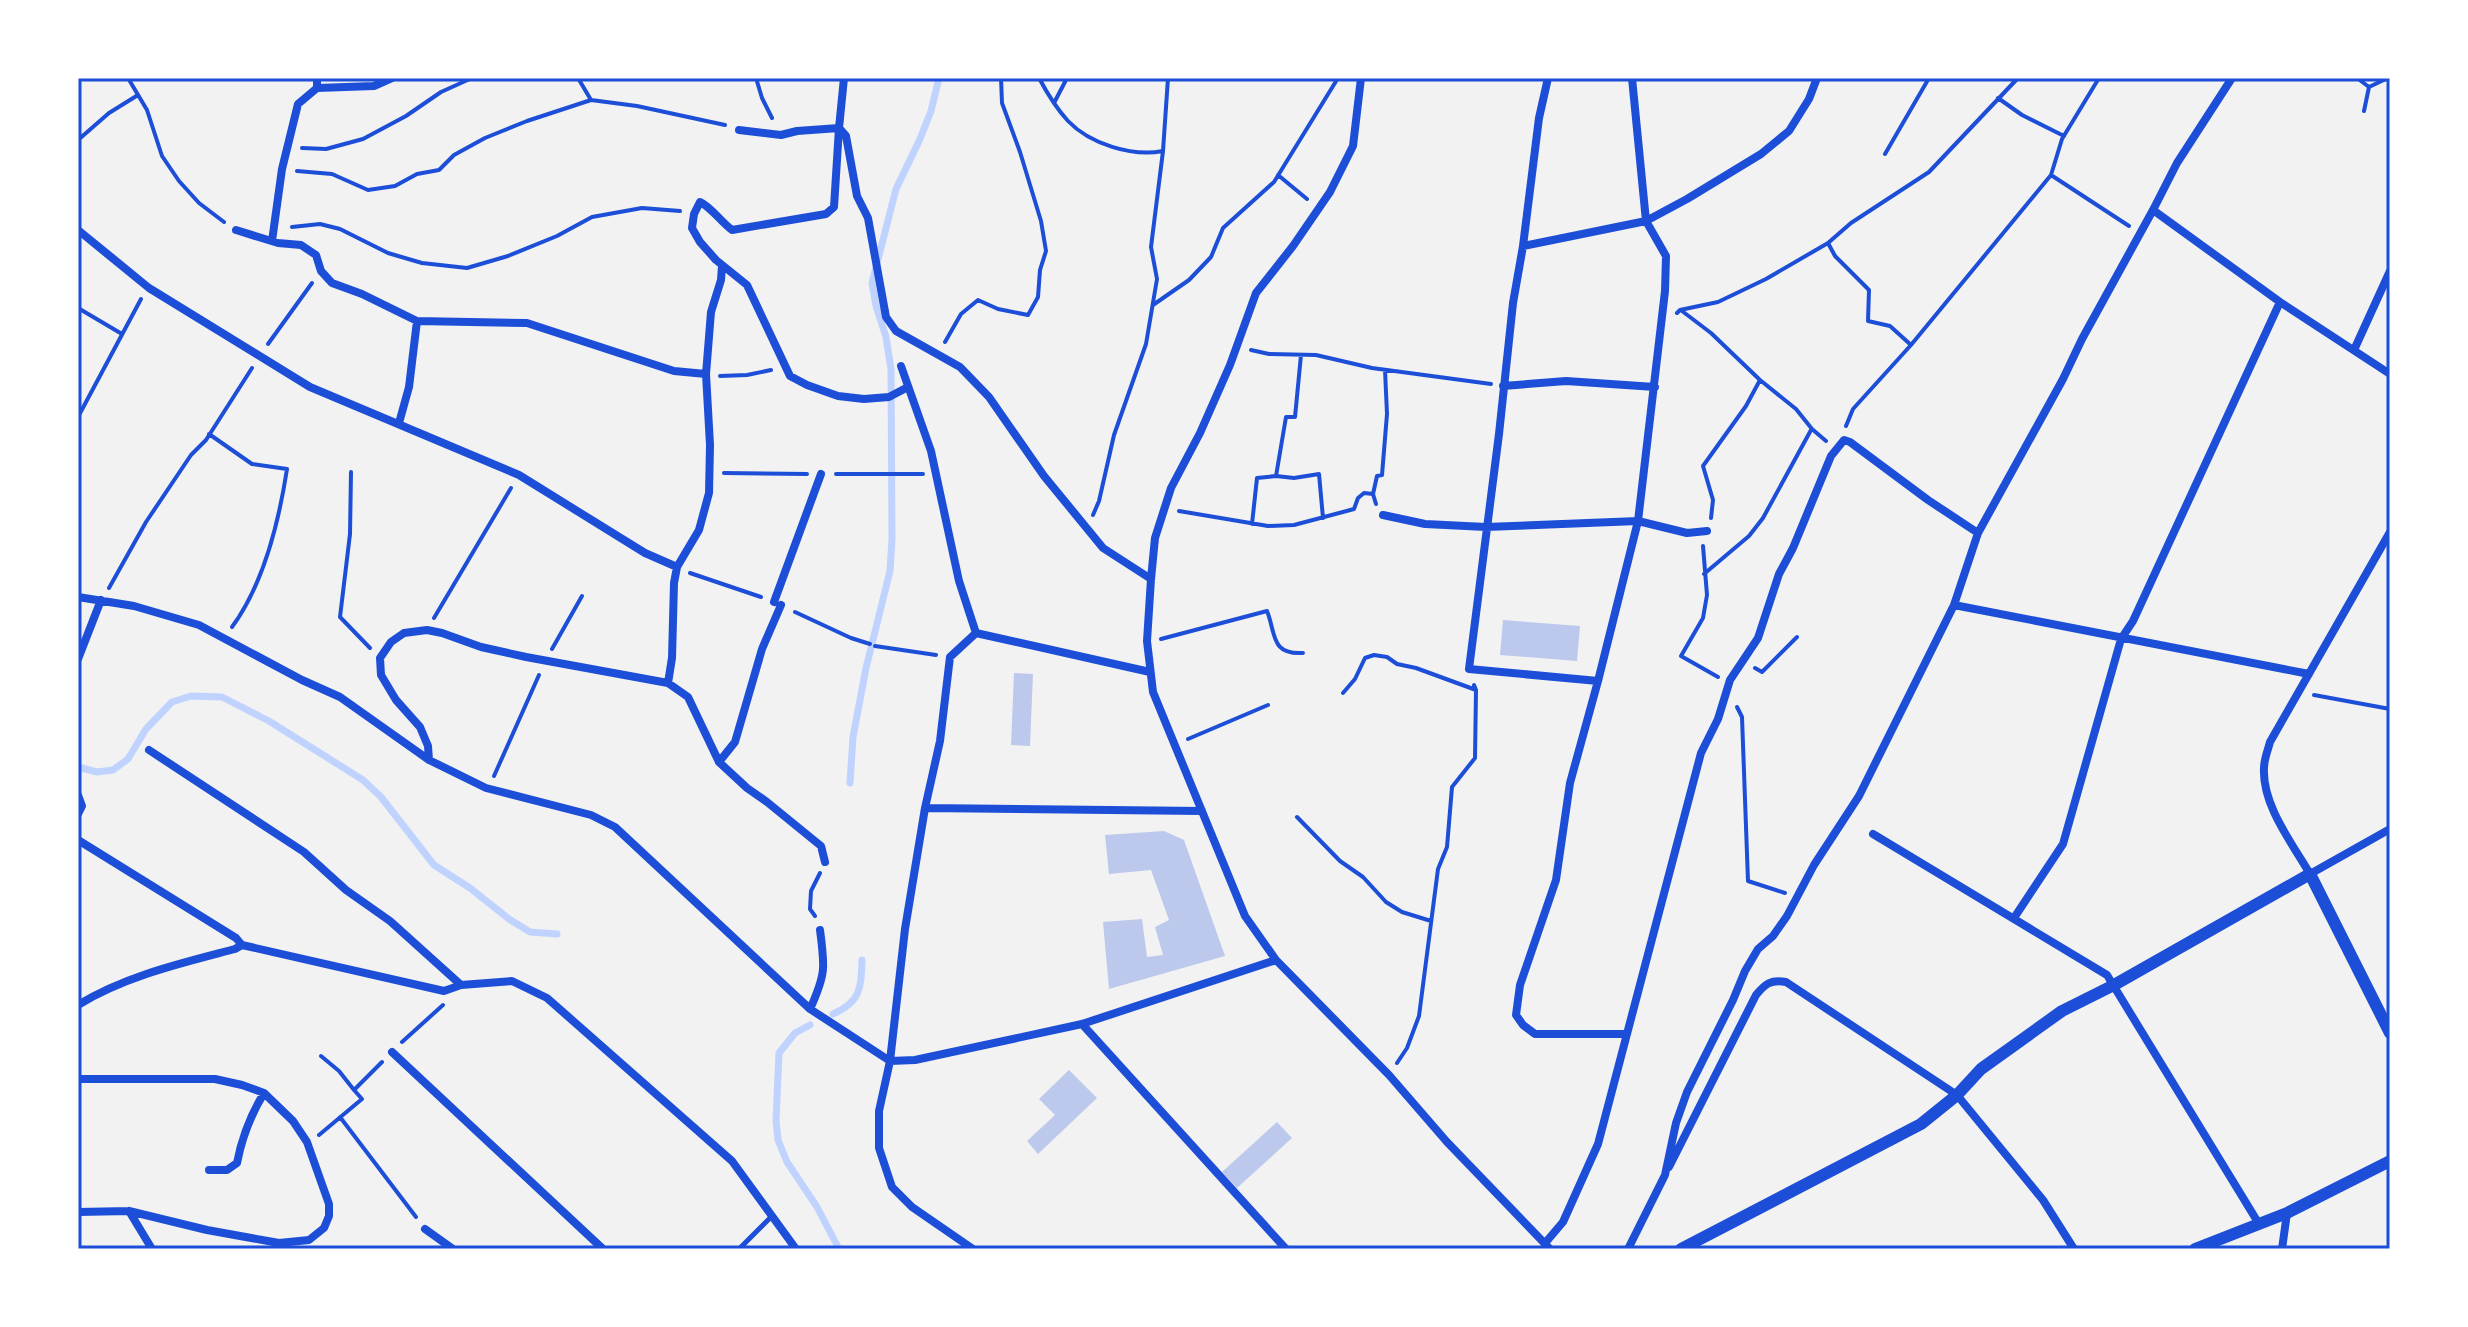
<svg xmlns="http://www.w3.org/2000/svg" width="2468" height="1327" font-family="'Archivo Narrow',sans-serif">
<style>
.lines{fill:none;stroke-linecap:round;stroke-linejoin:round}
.stream{stroke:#bfd3fe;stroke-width:7}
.building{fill:#bdc9ec}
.path{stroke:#1d4ed8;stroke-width:4}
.service{stroke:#1d4ed8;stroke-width:5}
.minor{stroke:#1d4ed8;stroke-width:8}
.tertiary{stroke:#1d4ed8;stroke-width:12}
.neatline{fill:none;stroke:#1d4ed8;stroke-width:3}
</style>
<rect width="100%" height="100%" fill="#f2f2f2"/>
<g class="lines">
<!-- stream -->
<path class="stream" d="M78 767 97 772 113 770 128 759 146 729 172 702 191 696 222 697 269 721 363 780 381 797 434 865 470 888 509 919 530 932 557 934
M850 783 853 737 866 668 890 571 892 539 891 369 886 337 876 306 872 283 896 189 920 139 931 111 939 78
M833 1014C861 1002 861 988 862 960
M810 1025 795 1033 779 1053 776 1120 778 1140 787 1162 817 1207 839 1249"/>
</g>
<!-- building -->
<path class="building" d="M1503 620 1580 626 1577 661 1500 655Z
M1014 673 1033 674 1030 746 1011 745Z
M1164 831 1184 840 1225 956 1109 989 1103 922 1142 919 1147 957 1163 955 1155 927 1169 920 1151 870 1109 874 1105 835Z
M1069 1070 1097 1098 1038 1154 1027 1141 1055 1115 1039 1099Z
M1277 1122 1292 1138 1237 1188 1222 1172Z"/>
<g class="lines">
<!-- path -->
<path class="path" d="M128 78 147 110 162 156 179 181 199 203 224 222
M578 78 591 100
M756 78 762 98 772 118
M1039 78C1047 93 1056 108 1068 121 1090 144 1132 157 1163 151
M2357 78 2369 87
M1998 98 2022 115 2064 136
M1054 103 1067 78
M2364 111 2369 87 2388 78
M78 140 109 113 138 95
M302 148 326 149 363 139 406 116 441 92 472 78
M1885 154 1929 78
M297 171 332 174 368 190 395 186 417 174 439 170 454 155 485 138 527 121 591 100 637 106 725 125
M1278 175 1307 199
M2051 175 2129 226
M292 227 320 224 340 229 388 253 422 263 467 268 508 256 557 236 592 217 642 208 680 211
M1828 243 1835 256 1869 290 1868 321 1890 326 1911 345
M1153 305 1189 280 1211 257 1223 228 1274 182 1338 78
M78 308 122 334
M1682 311 1711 333 1760 380 1796 409 1812 429 1826 441
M1677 313 1680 310 1718 302 1766 279 1828 243 1851 223 1929 172 2018 78
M945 342 961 314 978 300 998 309 1028 315 1038 297 1040 270 1046 251 1041 221 1020 152 1002 103 1001 78
M268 344 312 283
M1251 350 1269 354 1316 355 1372 368 1491 384
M720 376 747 375 771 370
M78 417 141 299
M1846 426 1853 409 1911 345 2051 175 2062 139 2099 78
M209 434 252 464 287 469C279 521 263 585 232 627
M351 472 350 534 340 617 370 648
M724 473 807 474
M836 474H923
M1276 476 1294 478 1319 474 1323 518
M1373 494 1377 476 1382 475 1387 414 1385 370
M1179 511 1268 526 1294 525 1354 509 1358 498 1364 493 1373 494 1376 504
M1093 515 1099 501 1114 435 1146 344 1157 279 1151 247 1163 151 1168 78
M1711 518 1713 500 1703 466 1746 406 1760 380
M1252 524 1257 478 1276 476 1286 417H1295L1301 355
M1703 546 1707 595 1703 618 1681 656 1718 677
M690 573 761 597
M1704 574 1749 536 1763 518 1811 430
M109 588 146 522 191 455 206 440 252 368
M795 612 851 638 870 644
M434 618 511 488
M1161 639 1267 611C1276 633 1270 655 1303 653
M875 646 936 655
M552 649 582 596
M1755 668 1762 672 1797 637
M1343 693 1355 679 1365 658 1374 655 1387 657 1397 664 1416 668 1476 690
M2314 695 2390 709
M1737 707 1742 717 1748 881 1785 893
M1188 739 1268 705
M494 776 539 675
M1297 817 1340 861 1363 877 1386 902 1402 912 1431 921
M815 916 810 909 811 891 820 873
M402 1042 443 1005
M321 1056 339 1071 354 1090
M1397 1063 1407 1048 1419 1016 1438 869 1447 847 1452 787 1475 758 1476 690 1474 685
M340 1117 416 1217
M319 1135 362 1099 354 1090 382 1062"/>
<!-- service -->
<path class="service" d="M739 1249 772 1216"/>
<!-- minor -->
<path class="minor" d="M844 78 839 128 846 136 857 196 868 218 886 317 896 331 960 367 989 397 1044 476 1103 548 1151 579
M1361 78 1353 146 1330 192 1293 246 1256 293 1230 365 1200 433 1171 488 1155 538 1151 579 1147 641 1153 692 1245 916 1276 960 1389 1075 1447 1142 1550 1249
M1548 78 1539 118 1523 246 1513 303 1499 434 1469 669 1598 681
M317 88 374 86 392 78
M739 130 781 135 797 131 839 128 834 207 826 214 732 230C722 223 710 206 700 202L694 214 692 228 700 242 716 260 747 285 790 376 807 385 838 396 864 399 889 397 908 387
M2153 210 2280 302 2390 374
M78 230 149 288 310 387 519 475 645 553 677 567
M236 230 278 243 301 245 316 255 321 271 332 283 362 294 417 321 527 323 674 371 706 374
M272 241 282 169 298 104 317 88V78
M1523 246 1646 221 1687 199 1761 154 1789 131 1809 99 1817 78
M2354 350 2390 271
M901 366 931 451 959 581 976 633 950 657 940 741 925 808 905 929 890 1061 879 1111V1148L892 1187 912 1207 973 1249
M1503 386 1566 381 1655 387
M399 423 409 387 417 321
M1383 515 1425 524 1486 527 1638 521 1687 533 1707 531
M2390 532 2270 742C2268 750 2264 759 2264 768 2262 805 2292 843 2310 874L2390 829
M78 597 134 606 199 625 302 680 340 697 429 760 486 788 591 815 615 827 810 1009 890 1061 915 1060 1082 1024 1276 960
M774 602 821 474
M1954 605 2309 674
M976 633 1150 672
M78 659 101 600
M668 683 672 658 674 583 677 567 699 530 709 493 710 445 706 374 711 312 721 280 722 266
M149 750 304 852 346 890 390 921 461 985 512 981 547 998 732 1161 796 1249
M429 760 428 746 420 727 396 700 381 675 380 658 391 642 404 633 427 630 442 633 481 647 526 657 668 683 688 697 719 762 747 788 767 802 821 846 825 862
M719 762 735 742 762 649 781 605
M78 795 82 806 78 814
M925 808 1202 811
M1873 834 2107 975 2259 1224
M78 840 236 938 242 945 444 991 461 985
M2014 918 2063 844 2121 639 2133 621 2280 302
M78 1005C125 976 182 963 235 949L242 945
M810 1009C826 974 825 967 820 930
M1082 1024 1286 1249
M1627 1034H1535L1523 1025 1516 1015 1520 985 1556 880 1570 783 1598 681 1638 521 1665 291 1666 256 1646 221 1632 78
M392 1052 603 1249
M78 1079H215L242 1085 264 1093 293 1121 307 1142 329 1204V1216L324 1228 309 1240 279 1243 207 1230 129 1211 78 1212
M1669 1167 1756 995C1765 984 1771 979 1786 982L1957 1095 2043 1200 2074 1249
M209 1170H227L237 1163C242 1137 250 1116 264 1093
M129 1211 152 1249
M425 1229 453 1249
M1546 1242 1563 1222 1598 1144 1701 753 1718 719 1730 680 1758 638 1779 574 1793 548 1831 456 1844 440 1850 442 1928 500 1978 533
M1628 1249 1665 1175 1676 1123 1687 1092 1733 1000 1745 971 1758 949 1773 936 1787 916 1814 865 1859 796 1954 605 1978 533 2063 379 2082 339 2153 210 2177 163 2232 78
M2282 1249 2287 1213"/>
<!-- tertiary -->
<path class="tertiary" d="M1681 1249 1921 1124 1957 1095 1981 1069 2062 1011 2114 985 2310 874 2390 1033
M2195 1249 2287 1213 2390 1161"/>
</g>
<!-- border -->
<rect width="2468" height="1327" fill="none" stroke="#ffffff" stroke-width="160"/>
<rect x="80" y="80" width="2308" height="1167" class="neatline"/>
</svg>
